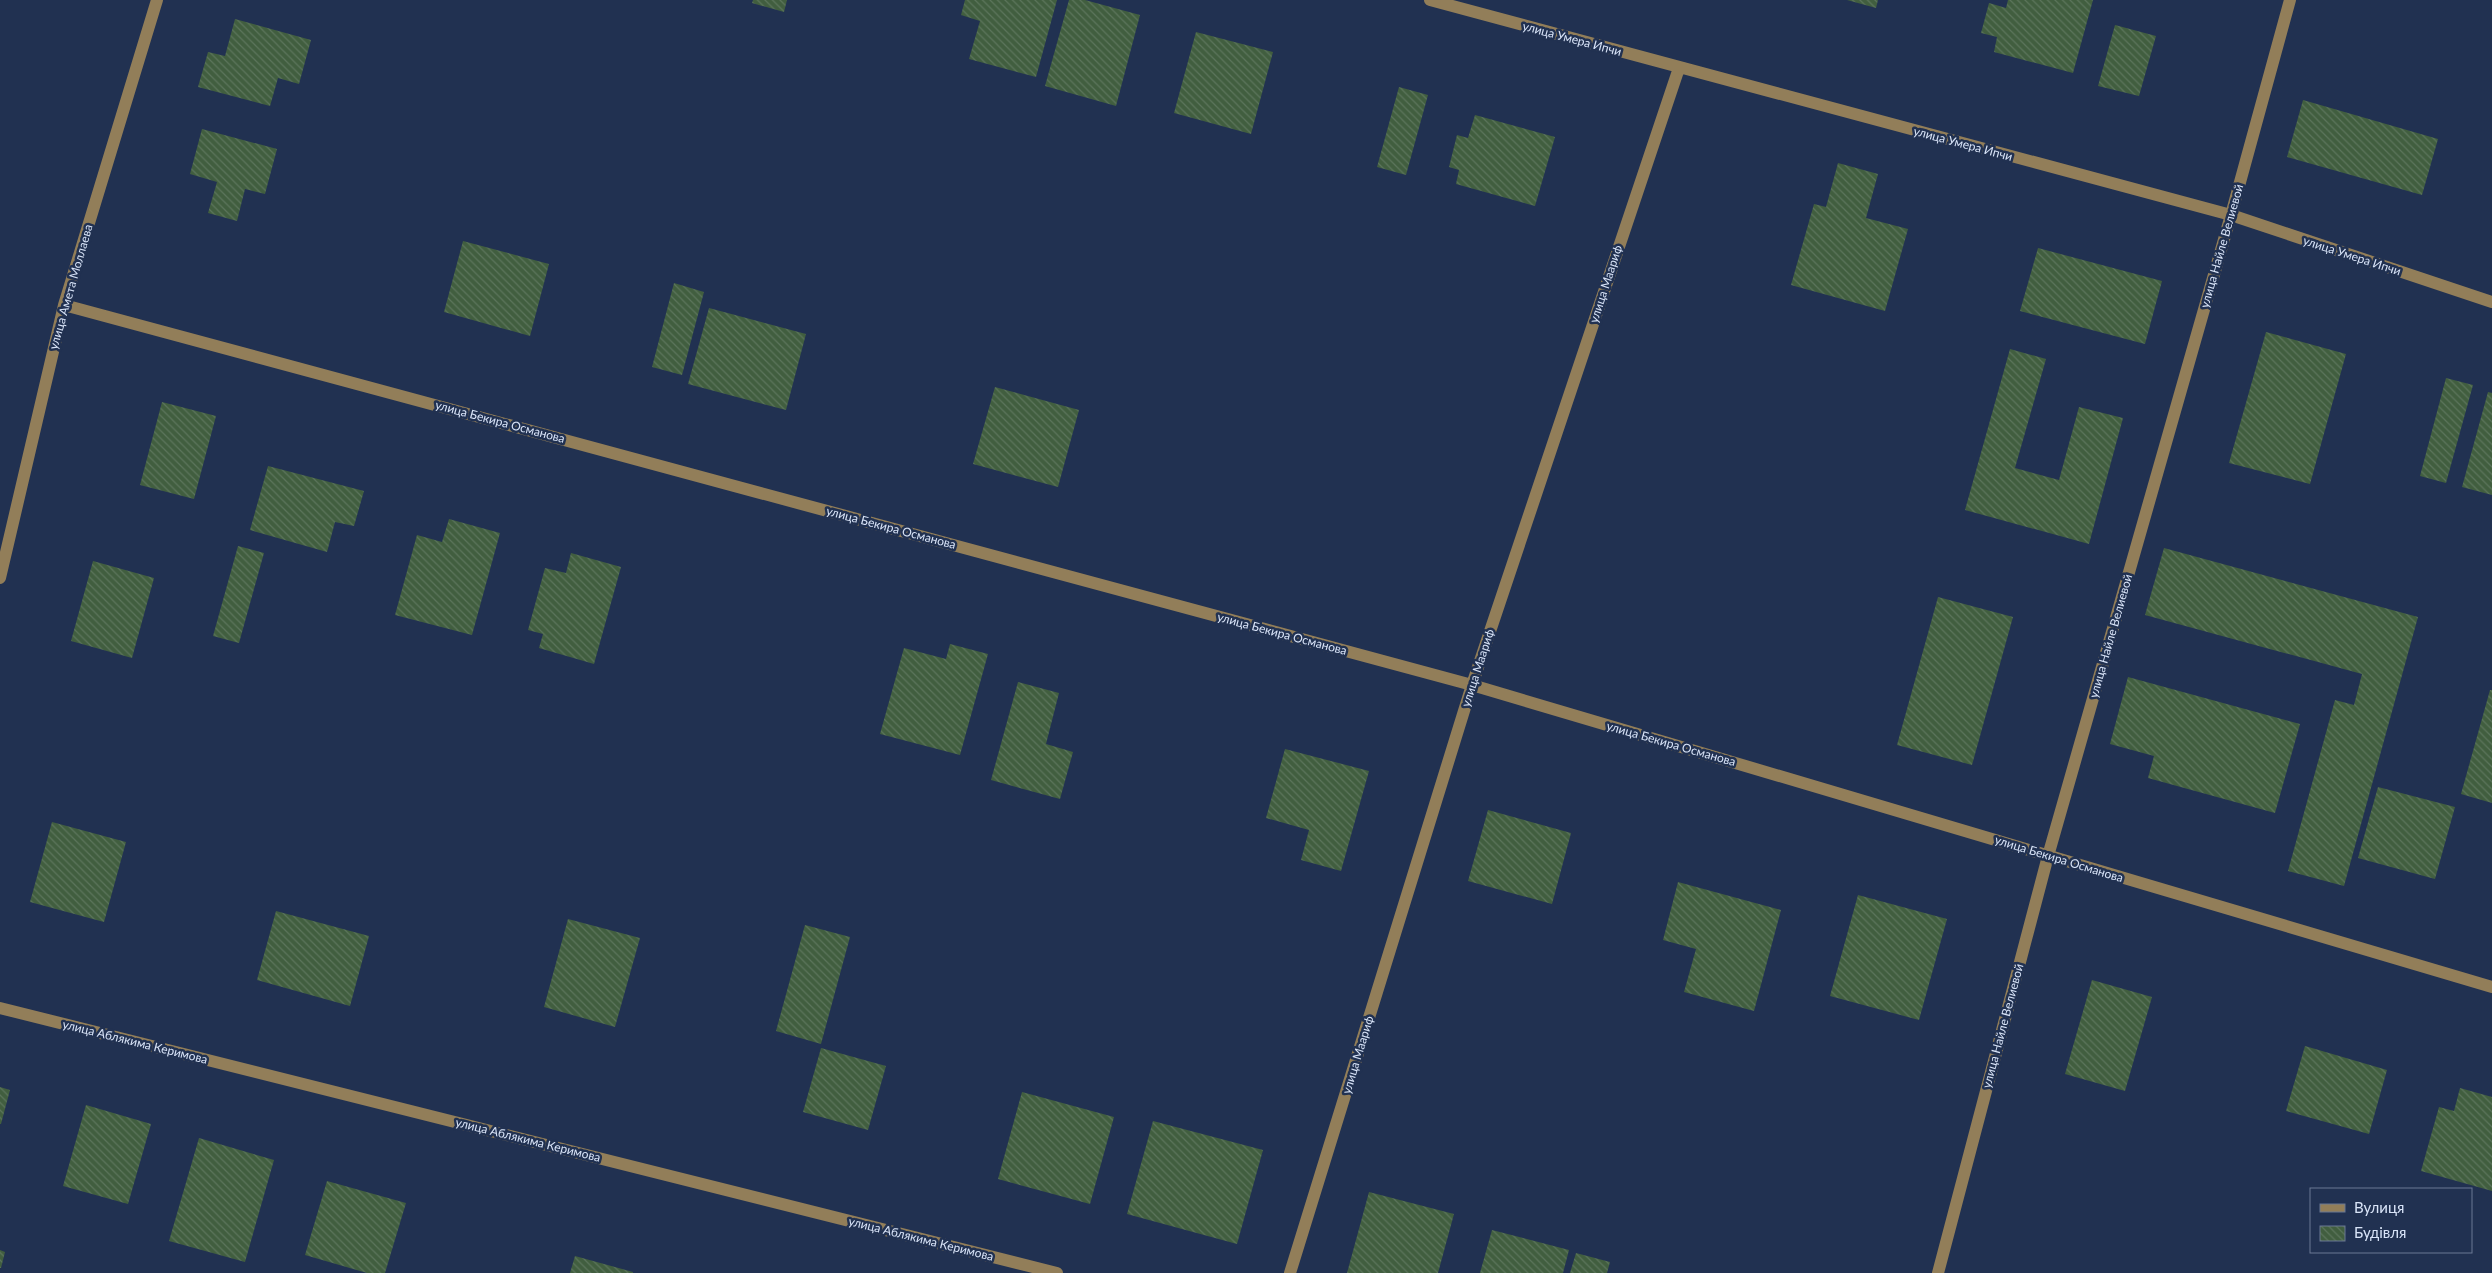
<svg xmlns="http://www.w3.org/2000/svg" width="2492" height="1273" font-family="Lato,sans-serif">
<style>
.building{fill:url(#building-back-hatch)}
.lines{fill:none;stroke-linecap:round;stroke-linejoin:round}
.minor{stroke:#927e59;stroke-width:12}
.labels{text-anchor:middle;stroke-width:5;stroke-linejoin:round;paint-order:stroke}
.street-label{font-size:12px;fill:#d9e4f8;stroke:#213151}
</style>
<defs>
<pattern id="building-back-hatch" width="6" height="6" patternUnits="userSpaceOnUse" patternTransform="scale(1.25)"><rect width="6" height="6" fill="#415e3f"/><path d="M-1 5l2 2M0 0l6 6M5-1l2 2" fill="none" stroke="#5c755c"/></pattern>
</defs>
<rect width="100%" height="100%" fill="#213151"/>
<!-- building -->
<path class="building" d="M753 0H787L784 12 752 3Z
M965 0H1057L1036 77 969 59 980 21 961 15Z
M1069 0H1085L1140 15 1116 106 1045 86Z
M1847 0H1878L1876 8Z
M2008 0H2093L2073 73 1994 52 1997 37 1981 33 1989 3 2006 8Z
M235 19 311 40 299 84 278 78 270 106 198 87 208 52 225 56Z
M2115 25 2156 36 2139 96 2098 86Z
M1196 32 1273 52 1251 134 1174 113Z
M1399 87 1428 95 1406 175 1377 167Z
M2303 100 2438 139 2422 195 2287 157Z
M1475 115 1555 137 1535 206 1456 184 1459 170 1449 167 1457 135 1468 138Z
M202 129 277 149 265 194 245 189 237 221 208 213 217 182 190 174Z
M1838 163 1878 174 1866 218 1908 229 1885 311 1791 285 1814 204 1826 207Z
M463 241 549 264 530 336 444 312Z
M2038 248 2162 281 2145 344 2020 311Z
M674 283 704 292 682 375 652 367Z
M709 308 806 334 786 410 688 384Z
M2266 332 2346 354 2310 484 2229 463Z
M2010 349 2046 359 2015 468 2059 480 2079 407 2123 418 2089 544 1965 510Z
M2446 378 2473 385 2446 483 2420 476Z
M995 387 1079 410 1058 487 973 464Z
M2488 392 2492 393V495L2462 487Z
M162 402 216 416 194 499 140 485Z
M268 466 364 491 354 526 335 522 327 552 250 530Z
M449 519 500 533 472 635 395 615 417 535 442 542Z
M238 546 264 553 239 643 213 636Z
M2164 548 2418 617 2344 886 2288 871 2335 700 2354 705 2362 674 2145 615Z
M571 553 621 567 594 664 539 648 543 634 528 630 545 568 566 573Z
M93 561 154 578 132 658 71 641Z
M1938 597 2013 617 1972 765 1897 745Z
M950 644 988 654 960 755 880 734 904 648 946 659Z
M2128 677 2300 724 2275 813 2148 778 2154 756 2110 744Z
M1018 682 1059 693 1046 744 1073 752 1060 799 991 780Z
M2490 690H2492V803L2461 794Z
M1285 749 1369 771 1341 871 1301 860 1309 830 1266 818Z
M2378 787 2455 807 2435 879 2358 858Z
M1488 810 1571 833 1552 904 1468 881Z
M52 822 126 842 104 922 30 902Z
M1678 882 1781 910 1754 1011 1684 992 1696 949 1663 940Z
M1858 895 1947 919 1919 1020 1830 996Z
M276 911 369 936 350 1006 257 980Z
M568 919 640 938 615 1027 544 1007Z
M805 925 850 937 821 1044 776 1031Z
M2092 980 2152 997 2125 1091 2065 1074Z
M2305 1046 2387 1070 2369 1134 2286 1111Z
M821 1048 886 1066 868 1130 803 1112Z
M0 1087 10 1090 1 1124H0Z
M2460 1088 2492 1097V1191L2421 1171 2439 1107 2454 1111Z
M1022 1092 1114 1117 1090 1204 998 1179Z
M86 1105 151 1124 128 1204 63 1186Z
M1153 1121 1263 1150 1237 1244 1127 1214Z
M199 1138 274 1160 245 1262 169 1241Z
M327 1181 406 1203 385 1273H367L305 1255Z
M1369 1192 1454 1214 1438 1273H1347Z
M1492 1230 1569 1250 1563 1273H1480Z
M0 1250 5 1252 1 1268H0Z
M1576 1253 1610 1262 1607 1273H1570Z
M575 1256 633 1272V1273H570Z"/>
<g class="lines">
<!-- minor -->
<path class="minor" d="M1430 0 2231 215 2492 302
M64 305 1472 685 2492 987
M0 578 64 305 157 0
M0 1008 1057 1273
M1290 1273 1472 685 1679 68
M1938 1273 2048 856 2231 215 2290 0"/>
</g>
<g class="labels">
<!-- street labels -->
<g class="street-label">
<text transform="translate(1572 39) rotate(15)" y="4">улица Умера Ипчи</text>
<text transform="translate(1963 144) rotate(15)" y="4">улица Умера Ипчи</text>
<text transform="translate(2222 246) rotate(-74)" y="4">улица Найле Велиевой</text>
<text transform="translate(2352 256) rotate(18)" y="4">улица Умера Ипчи</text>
<text transform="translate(1606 284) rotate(-72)" y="4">улица Маариф</text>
<text transform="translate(71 287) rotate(-74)" y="4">улица Амета Моллаева</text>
<text transform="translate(500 422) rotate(15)" y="4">улица Бекира Османова</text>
<text transform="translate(891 528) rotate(15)" y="4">улица Бекира Османова</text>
<text transform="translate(1282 634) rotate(15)" y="4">улица Бекира Османова</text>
<text transform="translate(2111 636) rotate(-74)" y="4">улица Найле Велиевой</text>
<text transform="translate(1478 668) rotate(-72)" y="4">улица Маариф</text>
<text transform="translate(1671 744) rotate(16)" y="4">улица Бекира Османова</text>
<text transform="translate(2059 859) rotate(17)" y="4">улица Бекира Османова</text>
<text transform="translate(2003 1026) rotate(-75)" y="4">улица Найле Велиевой</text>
<text transform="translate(135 1042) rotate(14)" y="4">улица Аблякима Керимова</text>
<text transform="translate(1358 1055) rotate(-73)" y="4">улица Маариф</text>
<text transform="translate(528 1140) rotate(14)" y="4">улица Аблякима Керимова</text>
<text transform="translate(921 1239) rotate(14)" y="4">улица Аблякима Керимова</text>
</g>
</g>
<!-- legend -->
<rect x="2310" y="1188" width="162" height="65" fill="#213151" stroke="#6b7994"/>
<rect x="2320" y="1204" width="25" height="8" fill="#927e59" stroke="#6b7994"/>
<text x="2354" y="1213" font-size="15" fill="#d9e4f8">Вулиця</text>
<rect x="2320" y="1226" width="25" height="15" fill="url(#building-back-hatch)" stroke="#6b7994"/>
<text x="2354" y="1238" font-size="15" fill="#d9e4f8">Будівля</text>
</svg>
